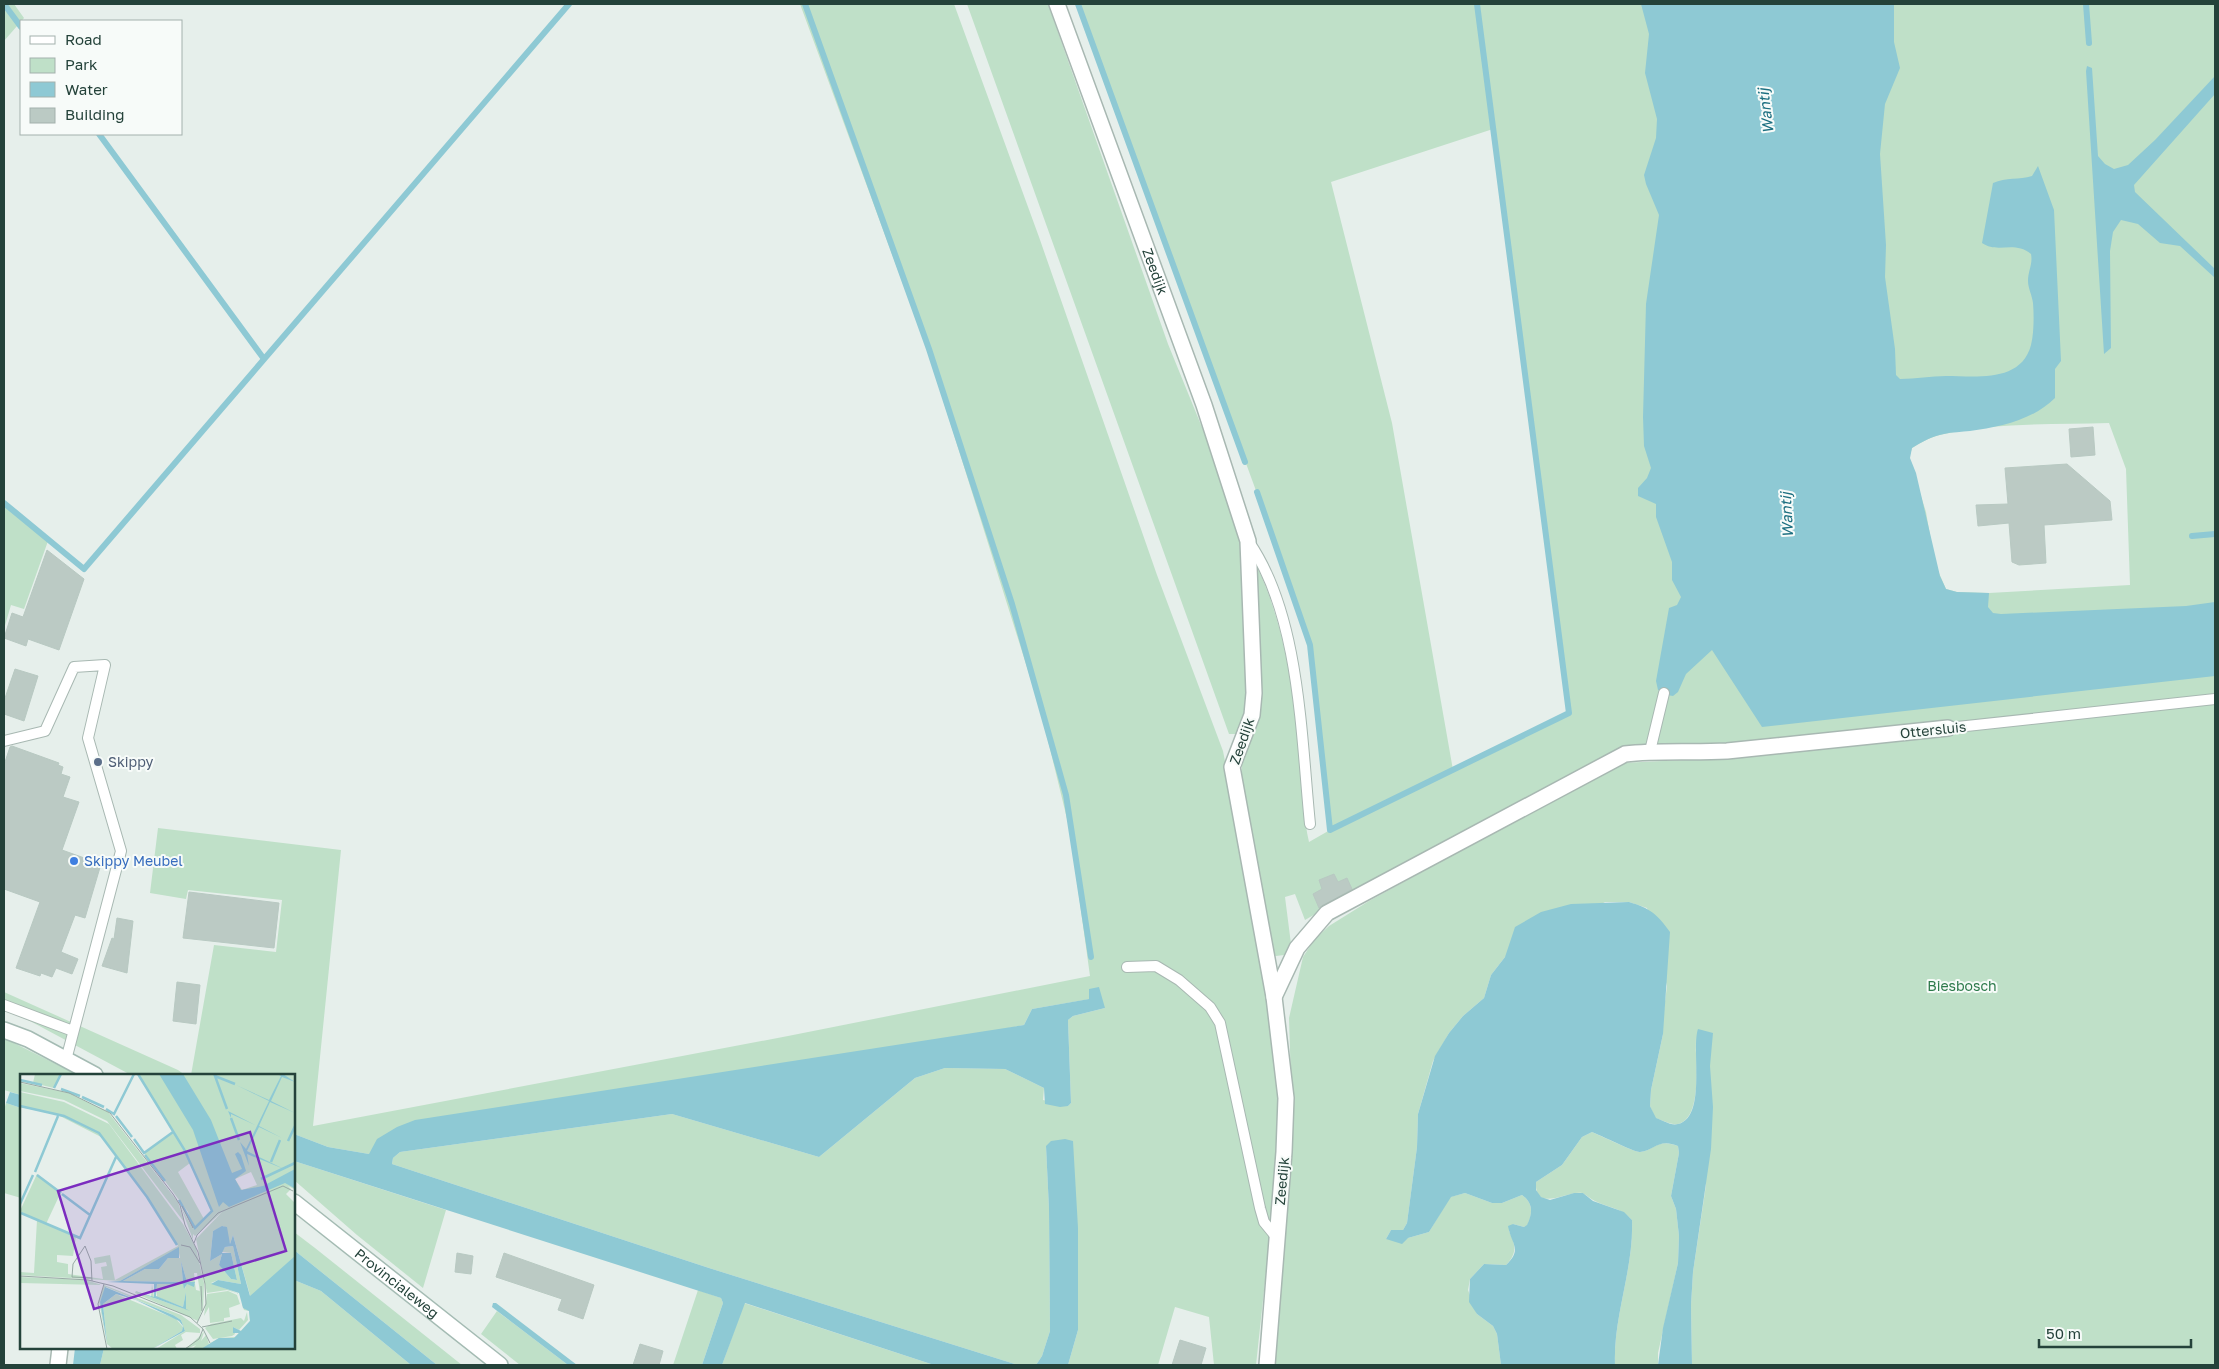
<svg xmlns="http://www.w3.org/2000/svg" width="2219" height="1369" font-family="'Golos Text',sans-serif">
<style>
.green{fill:#bfe0c8;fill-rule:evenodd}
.water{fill:#8ec9d4}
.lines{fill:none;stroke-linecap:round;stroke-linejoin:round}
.stream{stroke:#8ec9d4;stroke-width:6}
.building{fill:#bbcac4;stroke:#b8c9c2}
.lane-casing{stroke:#a8b8b2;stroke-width:12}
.street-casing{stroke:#a8b8b2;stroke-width:18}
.secondary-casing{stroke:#a4bbb3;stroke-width:18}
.lane{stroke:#fff;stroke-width:10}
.street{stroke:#fff;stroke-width:15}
.secondary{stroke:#fff;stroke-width:15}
.service-dot{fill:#5c6f8a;stroke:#f7fbf9;stroke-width:2}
.shop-dot{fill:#3f7fe0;stroke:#f7fbf9;stroke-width:2}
.labels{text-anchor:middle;stroke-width:4;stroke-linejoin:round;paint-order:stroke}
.street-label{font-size:14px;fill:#24423a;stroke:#f7fbf9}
.service-label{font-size:14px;fill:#4e5e75;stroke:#f7fbf9;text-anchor:start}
.shop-label{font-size:14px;fill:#366cbe;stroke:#f7fbf9;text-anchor:start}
.park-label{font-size:14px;fill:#2d7a4b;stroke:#f7fbf9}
.water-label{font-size:15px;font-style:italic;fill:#1c6f80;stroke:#f7fbf9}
.inset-river{fill:none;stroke:#8ec9d4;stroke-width:2.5}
.inset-road{fill:none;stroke:#98aaa4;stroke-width:1}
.view{fill:#7b2cbf;fill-opacity:0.15;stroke:#7b2cbf;stroke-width:2.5}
.inset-edge{fill:none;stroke:#24423a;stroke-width:2.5}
</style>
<rect width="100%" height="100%" fill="#e6efeb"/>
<!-- green -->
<path class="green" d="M4 4H14L24 18 4 41Z
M800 4H954L1039 237 1157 575 1223 751 1247 874 1276 1056 1279 1108 1272 1216 1256 1365H1214L1209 1317 1175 1307 1158 1365H1068L1078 1330V1229L1046 1146 1049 1209 1050 1331 1042 1356 1036 1365H1018L709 1268 392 1164 393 1158 400 1152 672 1114 819 1157 915 1078 945 1068 1005 1069 1044 1088 1043 1100 1068 1106 1071 1103 1068 1020 1073 1016 1105 1008 1090 999 1032 1009 1024 1025 369 1154 328 1147 294 1134V1075H191L214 945 276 952 282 900 188 890 186 899 150 893 158 828 341 850 313 1126 788 1036 1090 976 1070 831 1041 712 928 352Z
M967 4H1048L1168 344 1232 501 1243 549 1250 679 1244 720 1238 734H1229Z
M1078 4H2215V1365H1692L1691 1305 1693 1272 1706 1185 1695 1037C1696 1056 1703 1119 1678 1124 1671 1125 1662 1120 1655 1118L1650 1106 1651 1090 1663 1034V1017L1667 986 1647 908 1629 902H1605L1505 957 1491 975 1484 998 1463 1016 1449 1033 1433 1061 1418 1114 1417 1147 1407 1223 1403 1230H1391L1386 1239 1408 1238 1429 1232 1450 1197 1465 1193 1492 1203H1502L1522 1195C1533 1203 1533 1213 1527 1226L1524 1227 1513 1224 1509 1231C1516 1245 1517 1254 1506 1265L1484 1264 1470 1279 1468 1290 1477 1314 1493 1326 1497 1334 1501 1365H1273L1292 1115 1289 1018 1303 957 1314 940 1329 926 1369 901 1621 763 1684 760V746L1657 745 1374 880 1305 920 1295 894 1285 897 1291 944 1284 955 1276 956 1269 952 1241 778 1242 765 1258 720 1256 564C1289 635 1293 697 1301 773 1303 796 1304 820 1309 842L1330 830 1310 645 1300 611ZM1493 129 1569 713 1453 770 1392 423 1331 182ZM2109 423 2126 469 2130 585 1989 593 1957 592 1946 589 1935 564 1926 512 1909 458 1912 448C1922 442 1932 436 1944 434 1997 422 2055 425 2109 423Z
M4 504 48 541 24 609 11 605 4 629Z
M4 992 178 1070 185 1075H131L30 1021 4 1010Z
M4 1038 78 1075H21V1095L4 1090Z
M6 1103 21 1108V1198L4 1193V1110Z
M1592 1132C1599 1135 1636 1153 1640 1152 1656 1150 1656 1138 1678 1146L1679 1153 1671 1196 1676 1209 1679 1236 1678 1263 1658 1353V1365H1615C1613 1316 1634 1269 1632 1220 1620 1207 1609 1208 1595 1201 1590 1199 1586 1194 1582 1193 1568 1190 1534 1214 1536 1182L1562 1165 1582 1137Z
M294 1161 446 1210 423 1288 357 1235 294 1180Z
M294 1232 315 1248 462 1365H437L294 1250Z
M294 1280 321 1291 411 1365H100L104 1348H294Z
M698 1290 721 1298 723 1303 702 1365H673Z
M744 1303 934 1365H722Z
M497 1311 568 1365H520L481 1334Z"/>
<!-- water -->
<path class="water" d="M1641 4H1894V42L1900 68 1885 104 1880 154 1886 245 1885 277 1895 349 1896 375 1900 379C1916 379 1931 376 1946 376 1976 376 2021 383 2031 345 2034 333 2034 315 2033 303 2032 295 2028 288 2028 281 2028 271 2033 264 2031 254 2014 240 1998 254 1982 243L1993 183C2006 177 2019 180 2032 176L2038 166 2054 210 2061 361 2055 369V398C2033 420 2000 427 1970 431 1962 432 1952 432 1944 434 1932 436 1922 442 1912 448L1910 458 1916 473 1940 576 1946 589 1957 592 1989 593 1988 607 1993 613 2001 614 2186 606 2215 602V676L1762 727 1712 650 1686 674 1678 692 1673 696 1667 695 1658 690 1656 681 1669 608 1677 605 1681 597 1672 580V562L1656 517V504L1638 496V488L1647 478 1651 468 1644 446 1643 417 1646 304 1659 215 1646 184 1644 175 1656 138 1657 119 1645 73 1649 34Z
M2087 66 2092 68 2098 156 2105 164 2114 169 2128 165 2155 140 2215 76V94L2134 185 2135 192 2215 269V278L2180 246 2160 243 2138 224 2121 220 2113 232 2110 251 2111 348 2104 354 2086 71Z
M1629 902C1650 908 1657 914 1670 932L1663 1034 1651 1090 1650 1106 1656 1118C1662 1120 1671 1126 1678 1124 1707 1117 1691 1049 1698 1029L1713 1033 1710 1066 1713 1107 1711 1149 1693 1272 1691 1305 1692 1365H1658L1663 1328 1678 1263 1679 1236 1676 1209 1671 1196 1679 1153 1678 1146C1658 1138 1656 1150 1640 1152 1636 1153 1600 1135 1592 1132L1582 1137 1562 1165 1536 1182V1190L1541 1197 1550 1200 1574 1193H1583L1593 1201 1624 1212 1632 1220C1634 1269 1613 1316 1615 1365H1501L1497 1334 1493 1326 1477 1314 1469 1302 1470 1279 1484 1264 1506 1265C1523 1249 1511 1244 1508 1226L1513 1224 1524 1227 1527 1225C1533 1213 1533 1203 1522 1195L1502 1203H1492L1465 1193 1451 1197 1429 1232 1408 1238 1402 1244 1386 1239 1391 1230H1403L1407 1223 1417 1147 1418 1114 1435 1056 1449 1033 1463 1016 1484 998 1491 975 1505 957 1515 927 1541 912 1571 904Z
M1099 987 1105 1008 1073 1016 1068 1020 1071 1103 1068 1106 1060 1107 1045 1104 1044 1088 1005 1069 945 1068 915 1078 819 1157 672 1114 400 1152 393 1158 392 1164 709 1268 1018 1365H934L745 1303 722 1365H702L723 1303 721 1298 294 1161V1134L328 1147 369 1154 377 1139 397 1127 415 1120 1024 1025 1032 1009 1089 999V989Z
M10 1092 21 1095V1108L6 1103Z
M1065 1139 1073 1141 1078 1228V1330L1068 1365H1036L1042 1356 1050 1331 1049 1209 1046 1146 1051 1141Z
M294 1250 437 1365H411L321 1291 294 1280Z
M493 1303H496L577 1365H568L492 1307Z
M75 1348H104L100 1365H73Z"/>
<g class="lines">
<!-- stream -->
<path class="stream" d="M4 4 21 27
M805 4 929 349 1012 604 1066 795 1091 957
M1078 4 1245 462
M2086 4 2089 43
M99 134 264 359
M1257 492 1310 645 1330 830 1569 713 1477 4
M4 503 84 569 569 4
M2192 536 2215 534"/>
</g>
<!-- building -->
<path class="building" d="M2093 427 2095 455 2071 457 2069 429Z
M2067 464 2110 501 2112 520 2044 525 2046 563 2019 565 2012 562 2009 523 1978 526 1976 505 2008 504 2005 468Z
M47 550 84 579 59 650 28 639 26 646 4 638 12 613 23 617Z
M15 669 38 676 24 721 4 714V701Z
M12 746 59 763 58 765 63 767 61 774 70 777 63 797 79 802 62 850 101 864 85 918 75 915 61 952 78 959 72 974 56 968 52 977 41 973 40 976 16 968 40 902 4 889V765L10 747Z
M1334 874 1338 882 1347 878 1352 889 1319 908 1313 894 1322 889 1319 880Z
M189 892 279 903 274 948 183 938Z
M117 918 133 921 127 973 102 966 112 938 114 939Z
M177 982 200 985 196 1024 173 1021Z
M457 1253 473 1256 471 1274 455 1272Z
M504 1253 594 1285 583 1319 558 1310 562 1299 496 1277Z
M1180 1340 1206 1348 1201 1365H1172Z
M640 1344 663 1351 659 1365H633Z"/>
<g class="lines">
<defs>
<path id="lane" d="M1249 542C1300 616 1301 736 1310 824
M1948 728 2215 699
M4 741 45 731 74 667 105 665 88 738 121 851 66 1060
M1650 751 1664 693
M1127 967 1156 966 1179 980 1210 1007 1220 1023 1260 1208 1264 1222 1277 1238
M4 1005 73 1031"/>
<g id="street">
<path id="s1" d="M1057 4 1204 405 1248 541 1254 693 1252 715 1232 767 1274 997 1286 1098 1284 1152 1267 1365"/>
<path d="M1274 997 1297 948 1327 913 1625 754C1659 750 1693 753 1727 751L1948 728"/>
<path d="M58 1365 60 1348"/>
</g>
<g id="secondary">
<path d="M4 1030 28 1039 95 1075"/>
<path id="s2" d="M294 1202 500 1365"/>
</g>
</defs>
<!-- lane casing -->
<use href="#lane" class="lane-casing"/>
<!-- street casing -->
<use href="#street" class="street-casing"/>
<!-- secondary casing -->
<use href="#secondary" class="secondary-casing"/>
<!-- lane -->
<use href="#lane" class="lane"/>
<!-- street -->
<use href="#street" class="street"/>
<!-- secondary -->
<use href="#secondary" class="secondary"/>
</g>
<!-- markers -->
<circle class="service-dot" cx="98" cy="762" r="5"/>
<circle class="shop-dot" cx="74" cy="861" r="5"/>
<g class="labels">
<!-- street labels -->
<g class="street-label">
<text dy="5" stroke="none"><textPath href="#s1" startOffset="285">Zeedijk</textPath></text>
<text transform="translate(1933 730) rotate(-6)" y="5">Ottersluis</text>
<text transform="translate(1242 741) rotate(-71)" y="5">Zeedijk</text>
<text transform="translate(1282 1181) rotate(-85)" y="5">Zeedijk</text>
<text dy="5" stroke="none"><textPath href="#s2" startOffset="131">Provincialeweg</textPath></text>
</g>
<!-- service labels -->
<g class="service-label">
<text x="108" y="767">Skippy</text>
</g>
<!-- shop labels -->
<g class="shop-label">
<text x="84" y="866">Skippy Meubel</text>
</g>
<!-- park labels -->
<g class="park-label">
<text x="1962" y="991">Biesbosch</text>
</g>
<!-- water labels -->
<g class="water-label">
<text transform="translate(1766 111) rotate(-97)" y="5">Wantij</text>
<text transform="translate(1787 515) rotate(-93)" y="5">Wantij</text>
</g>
</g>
<!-- overview -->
<g transform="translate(20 1074)">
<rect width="275" height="275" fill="#e6efeb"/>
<path d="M15 0H41L34 14 13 9ZM118 0H275V120L274 115 268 112 271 115 266 120 275 129V275H172L176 271 166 275 184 258 181 267 186 261 189 270 199 264 215 263 230 247 229 237 224 236 222 230 230 221 213 161 210 170 204 152 193 157 190 187 202 180 199 191 211 205 217 206 211 179 202 178 205 173 213 172 221 210 198 206 191 209 220 220 207 216 187 219 176 165 203 137 175 162 173 160V166L161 133 173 155 168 138 124 79 153 58ZM170 89 192 137 184 145 158 98ZM231 98 237 111 222 116 215 105ZM0 9 48 19 88 38 158 128 164 148 87 47 44 26 0 17ZM0 18 44 28 89 50 163 150 176 174 184 209 183 237 177 199H174L175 208H167L161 187 163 208 103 207 125 195H139L148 184H160L158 174 100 207 0 201V198L14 199 17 146 0 137 17 100 41 118 26 150 56 162 53 182 37 181V188L48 190V200L83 205 81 193 87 192 86 188 75 190 74 184 90 181 95 206 158 172 127 123 83 64 38 41 0 33ZM0 203 66 206 82 211 0 209ZM132 210 134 224 165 235 166 218 163 233 137 223V210H163L165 215 166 210H175L176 216 180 217 182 236 178 247 115 219 116 217 131 223ZM84 211 161 241 180 255V259L166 258 161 261 163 266 155 271 157 275H136L165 257 161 246 151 240 86 213 80 228 87 268 83 230 96 220 156 245 163 253 162 257 132 275H93L87 270 79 227ZM208 217 217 221 220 230 209 234 210 243 204 244V247L190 249 189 233 184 242 187 220ZM227 238 228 246 219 256 213 253 215 260 212 262 193 265 185 254 191 250 221 244 224 247Z" fill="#bfe0c8" fill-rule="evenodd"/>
<path d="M139 0H163L191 46 212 99 222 95 215 80 218 78 221 81 226 97 215 105 221 116 243 112 275 95V121L274 114 265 109 209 133 203 128 199 133 173 56ZM257 0H263L275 8 262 3 251 27 275 39 250 28 239 52 262 64 239 53 227 77 264 95 227 80 229 92 220 68 226 75 237 52 211 40V44L208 37 237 52 249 27 216 11 249 26 261 2ZM202 152 207 153 210 170 213 161 230 222 275 182V275H181L199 264H214L219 259H213V253L221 257 230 247 229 237 223 234 219 219 191 210 198 206 221 210 213 172 205 173 202 179H211L217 206 211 205 199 191 202 180 190 187 193 157ZM159 173V184H148L139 195H125L103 207 163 208 161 187 167 208H175L174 213 167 210 164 215 163 210H137L136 222 163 233 166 218V235L170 237 115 217 134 223V210L87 208 100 207ZM85 213 153 241 161 246 165 257 132 275 162 257 163 252 159 247 116 226 96 220 83 230 87 269 80 228Z" fill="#8ec9d4"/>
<path class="inset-river" d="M118 0 164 75 192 137 175 154 159 126M0 6 22 11M34 14 41 0M41 15 60 22M62 23 84 33M0 32 44 42 79 59 127 123 157 171M86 35 94 40 114 0M207 35 195 2 215 10M96 42 112 63M211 44 219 66M114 65 124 79 153 58M268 67 275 52M125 81 145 107M251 88 260 66M15 98 38 42M17 101 41 119M241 105 275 89M42 120 70 141M0 130 13 101M1 139 60 164 96 83"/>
<path class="inset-road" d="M0 8 49 19 90 39 153 120 160 131 165 151 178 178 185 210 186 230 177 249M162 132 173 154M174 169 177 161 198 139 263 112 273 117M161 171 170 173 180 189M0 202 68 206 93 212 170 243 183 255 190 269M72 204 52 203 53 190 65 172 71 187 72 207M84 210 78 230 87 275M181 212 182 237M182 253 212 247M165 275 179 265 183 255"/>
<path class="view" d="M230 58 266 177 74 235 38 117Z"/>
<rect width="275" height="275" class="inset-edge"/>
</g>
<!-- border -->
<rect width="2219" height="1369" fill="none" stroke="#24423a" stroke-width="10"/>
<!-- legend -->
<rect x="20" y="20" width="162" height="115" fill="#f7fbf9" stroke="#a3b1ad"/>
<rect x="30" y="36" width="25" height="8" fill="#ffffff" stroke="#a3b1ad"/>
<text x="65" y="45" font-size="15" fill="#24423a">Road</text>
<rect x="30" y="58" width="25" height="15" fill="#bfe0c8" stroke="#a3b1ad"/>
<text x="65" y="70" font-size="15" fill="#24423a">Park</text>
<rect x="30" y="82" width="25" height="15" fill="#8ec9d4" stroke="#a3b1ad"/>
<text x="65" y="95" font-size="15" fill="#24423a">Water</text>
<rect x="30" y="108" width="25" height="15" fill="#bbcac4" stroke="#a3b1ad"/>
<text x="65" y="120" font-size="15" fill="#24423a">Building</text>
<!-- scale -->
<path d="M2039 1339v8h152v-8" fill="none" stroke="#24423a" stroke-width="2.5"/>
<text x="2046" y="1339" font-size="15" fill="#24423a" stroke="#f7fbf9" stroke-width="4" paint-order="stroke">50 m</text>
</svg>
